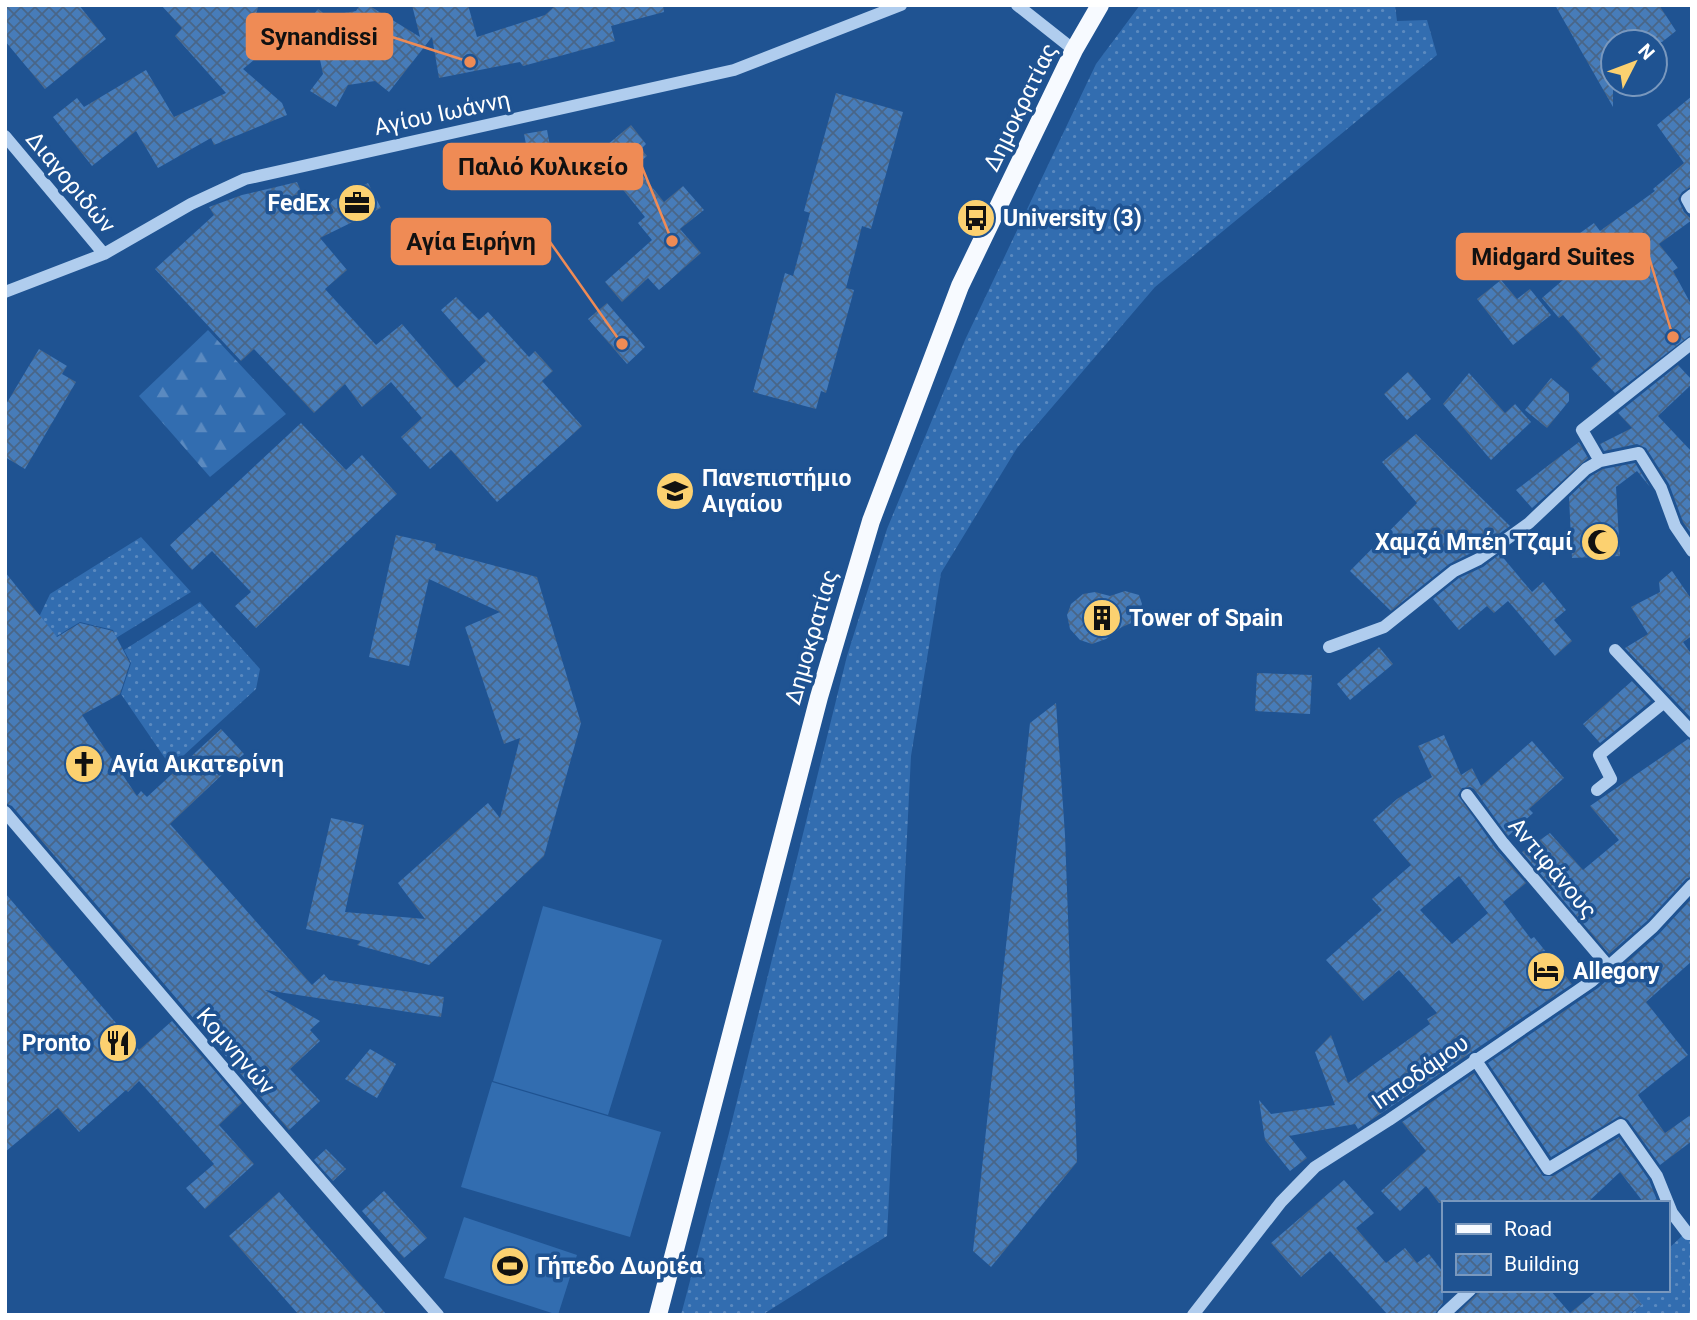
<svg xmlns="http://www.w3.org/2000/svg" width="1697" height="1320" font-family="Roboto,sans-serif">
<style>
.grass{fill:url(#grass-dots)}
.forest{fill:url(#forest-firs)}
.garden{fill:#326db0}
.building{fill:url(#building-cross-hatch);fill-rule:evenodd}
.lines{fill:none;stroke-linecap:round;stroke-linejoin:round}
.minor{stroke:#b0cdee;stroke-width:12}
.major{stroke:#f7faff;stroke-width:18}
.labels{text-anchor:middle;stroke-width:7;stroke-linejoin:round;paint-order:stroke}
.street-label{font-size:23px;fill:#fff;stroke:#1f5392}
.poi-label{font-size:23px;font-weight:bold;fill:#fff;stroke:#1f5392;text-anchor:start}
.leader{fill:none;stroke:#ef8b55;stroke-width:2.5}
.callout-dot{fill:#ef8b55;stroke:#1f5392;stroke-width:2.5}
.callout{fill:#ef8b55;stroke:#ef8b55;stroke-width:2.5}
.callout-label{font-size:24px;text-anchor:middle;font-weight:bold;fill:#111}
</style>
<defs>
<pattern id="grass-dots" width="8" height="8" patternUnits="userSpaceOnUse" patternTransform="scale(1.75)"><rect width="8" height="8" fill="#326db0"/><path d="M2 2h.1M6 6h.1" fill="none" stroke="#5b8ac0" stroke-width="1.8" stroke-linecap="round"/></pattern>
<pattern id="forest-firs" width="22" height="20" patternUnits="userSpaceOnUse" patternTransform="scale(1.75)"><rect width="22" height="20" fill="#326db0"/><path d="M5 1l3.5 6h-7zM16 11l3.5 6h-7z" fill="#5b8ac0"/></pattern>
<pattern id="building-cross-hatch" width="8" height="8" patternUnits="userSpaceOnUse" patternTransform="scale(1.75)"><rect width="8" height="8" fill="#477cb9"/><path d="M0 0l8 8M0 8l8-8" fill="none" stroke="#496688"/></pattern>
</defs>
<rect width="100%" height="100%" fill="#1f5392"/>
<!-- grass -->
<path class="grass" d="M1140 5H1395L1397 21 1427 20 1437 55 1155 287 1017 448 941 573 911 756 887 1236 762 1315H681L729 1133 847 656 887 529 965 340 1096 64Z
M141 537 191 592 116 638 113 630 80 622 14 662 5 644 40 615 50 594Z
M200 602 260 669 256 689 171 767 121 694 131 663 124 650Z
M1683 1235 1692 1239V1315H1630L1642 1304 1631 1290H1667V1250Z"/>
<!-- forest -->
<path class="forest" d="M208 330 286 414 210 477 139 396Z"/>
<!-- garden -->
<path class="garden" d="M543 906 662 940 608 1115 493 1081Z
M492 1082 661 1132 630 1237 461 1187Z
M464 1217 577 1255 558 1315 444 1278Z"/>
<!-- building -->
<path class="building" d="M5 5H79L106 39 45 89 5 41Z
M161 5H259L253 22 276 42 243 69 282 103 287 115 214 145 211 138 158 168 136 131 92 166 53 117 77 98 84 107 146 70 174 117 226 93 175 36 182 28Z
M360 5H368L420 37 412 5H468L477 37 545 15 556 5H663L664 12 611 26 615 41 523 66 520 62 439 78 432 37 389 92 375 81 348 85 336 107 310 91 323 74 318 50 298 35 318 9 327 16 356 11Z
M1555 5H1659L1676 31 1662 42H1613V107Z
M836 93 903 112 871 229 862 226 846 288 854 290 826 393 821 391 816 409 753 392 785 273 793 276 810 213 804 211Z
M1692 96V186L1682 192 1678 199 1684 212 1692 220 1659 244 1678 268 1673 271 1692 306V334L1615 393 1591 368 1601 359 1563 315 1559 318 1542 298 1591 256 1576 236 1594 223 1600 231 1655 191 1653 189 1684 163 1657 125Z
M631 125 646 144 641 149 647 156 635 166 664 202 683 186 704 210 680 229 701 253 659 290 648 278 622 302 605 282 652 240 638 223 645 217 595 155Z
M547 130 553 162 530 164 524 134Z
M297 182 310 212 368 183 381 208 320 238 347 270 325 289 376 345 402 324 457 388 486 361 441 310 456 297 479 320 488 312 529 357 535 351 553 371 542 381 582 426 497 502 451 450 430 469 401 437 422 418 391 382 362 407 345 384 314 413 254 349 241 361 155 269 214 215 209 207 242 195Z
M1501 280 1517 299 1530 289 1551 315 1513 345 1477 299Z
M607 303 645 347 627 364 588 319Z
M39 349 67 366 62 374 76 382 25 469 5 457V406Z
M1678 365 1692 380V384L1658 416 1692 452V535L1683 522 1669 484 1646 448 1637 444 1604 451 1600 444 1632 428 1618 413Z
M1408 372 1431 399 1407 420 1384 394Z
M1469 373 1505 413 1515 404 1531 422 1491 460 1443 404Z
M1551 378 1569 393V401L1547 428 1525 410Z
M301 423 346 470 362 455 397 494 256 628 235 606 251 592 212 551 192 570 170 545Z
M1416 434 1510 526 1475 551 1449 564 1391 611 1350 571 1417 503 1382 462Z
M1579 442 1588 458 1532 508 1516 490Z
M1635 463 1650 487 1637 471 1616 487 1620 556 1572 558 1569 497 1591 476 1603 469Z
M396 535 436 544 435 550 537 577 581 723 544 856 429 965 357 945 361 941 306 929 331 818 364 825 345 912 425 919 398 883 488 803 500 818 520 738 504 744 465 627 500 612 429 579 409 666 369 657Z
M1500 554 1532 592 1543 582 1566 610 1554 620 1572 641 1555 656 1508 601 1494 613 1487 606 1459 630 1433 599 1459 578 1483 567Z
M1672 571 1692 600V636L1683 642 1692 655V719L1625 648 1648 634 1631 607 1660 592 1659 582Z
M5 572 57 637 80 623 113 631 130 663 120 694 82 715 137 796 141 791 147 797 221 729 244 754 170 824 312 985 324 974 329 980 444 997 441 1017 265 990 320 1021 310 1030 320 1041 290 1069 320 1101 289 1130 12 806 5 803Z
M1125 591 1139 595 1142 604 1136 621 1122 627 1106 639 1092 644 1080 640 1070 629 1067 615 1071 604 1083 594 1095 592 1110 596Z
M1379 647 1393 664 1350 700 1337 684Z
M1257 673 1312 675 1310 714 1255 711Z
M1632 681 1651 701 1600 743 1583 724Z
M1056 703 1065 835 1077 1162 991 1267 973 1251 1030 723Z
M1444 735 1461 775 1472 768 1481 786 1532 741 1564 778 1529 809 1533 813 1508 836 1474 789 1470 787 1462 788 1458 795 1496 849 1526 883 1503 902 1531 939 1534 937 1572 984 1358 1129 1355 1124 1289 1136 1307 1158 1290 1171 1265 1140 1259 1100 1271 1114 1335 1105 1315 1052 1331 1035 1348 1083 1430 1024 1427 1019 1437 1013 1399 970 1363 1001 1326 960 1382 910 1372 899 1411 865 1373 820 1397 799 1432 777 1418 746ZM1459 876 1488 913 1452 944 1420 910Z
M1688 739 1692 741V876L1686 879 1647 921 1609 954 1522 852 1550 833 1583 870 1619 840 1590 806Z
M5 893 139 1050 172 1021 242 1103 219 1125 254 1164 205 1209 186 1188 214 1164 139 1081 128 1092 126 1090 79 1132 58 1108 5 1152Z
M1692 898V961L1646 1002 1688 1055 1638 1095 1665 1133 1692 1114V1141L1660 1165 1628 1120 1620 1116 1551 1157 1488 1063 1598 988 1659 934Z
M370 1049 396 1064 377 1098 345 1079Z
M1474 1073 1543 1176H1553L1619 1137 1649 1180 1658 1203H1644L1620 1172 1587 1203H1439L1426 1186 1400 1211 1381 1191 1426 1151 1402 1122Z
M326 1149 346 1169 333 1181 314 1160Z
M1344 1180 1374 1213 1356 1228 1386 1263 1405 1248 1417 1263 1429 1254 1443 1272V1303L1434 1315H1388L1330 1251 1301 1277 1271 1243Z
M384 1191 427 1238 404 1258 362 1211Z
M279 1192 387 1315H299L229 1236Z
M1481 1290H1550L1570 1313 1598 1290H1631L1642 1304 1629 1315H1456Z"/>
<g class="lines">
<!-- minor -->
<path class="minor" d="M1017 5 1074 50
M5 136 104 254
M1692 195 1687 199 1692 208
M5 292 104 254 191 204 245 179 734 70 901 5
M1600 461 1582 430 1692 343
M1329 647 1384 627 1454 571 1479 559 1529 523 1586 469 1600 461 1639 453 1661 488 1675 526 1692 551
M1615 650 1692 732
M1597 790 1611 779 1599 755 1663 703
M1467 795 1503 843 1608 966
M5 812 262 1113 438 1315
M1475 1059 1548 1169 1621 1125 1657 1176 1672 1213 1688 1234H1692
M1193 1315 1281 1202 1315 1167 1389 1120 1592 981 1653 927 1692 885
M1443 1315 1470 1290"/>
<!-- major -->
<path class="major" d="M658 1315 819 697 871 521 960 286 1074 50 1100 5"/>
</g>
<!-- icons -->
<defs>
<symbol id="office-disc" viewBox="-11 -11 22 22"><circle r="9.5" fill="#fcd170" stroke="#1f5392"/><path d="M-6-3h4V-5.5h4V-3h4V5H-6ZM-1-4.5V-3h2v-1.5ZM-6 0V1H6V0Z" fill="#111"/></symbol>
<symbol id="bus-disc" viewBox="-11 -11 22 22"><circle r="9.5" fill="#fcd170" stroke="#1f5392"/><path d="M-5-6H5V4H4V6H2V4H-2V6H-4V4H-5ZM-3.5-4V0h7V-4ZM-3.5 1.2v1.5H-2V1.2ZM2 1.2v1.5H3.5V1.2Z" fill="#111"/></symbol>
<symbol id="university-disc" viewBox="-11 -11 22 22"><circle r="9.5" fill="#fcd170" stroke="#1f5392"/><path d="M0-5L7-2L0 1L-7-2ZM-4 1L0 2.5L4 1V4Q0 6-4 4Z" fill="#111"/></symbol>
<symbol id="mosque-disc" viewBox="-11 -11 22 22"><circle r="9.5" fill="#fcd170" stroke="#1f5392"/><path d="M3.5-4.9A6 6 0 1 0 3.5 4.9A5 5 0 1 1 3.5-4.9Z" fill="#111"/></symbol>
<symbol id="building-disc" viewBox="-11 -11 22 22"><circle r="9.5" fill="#fcd170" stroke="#1f5392"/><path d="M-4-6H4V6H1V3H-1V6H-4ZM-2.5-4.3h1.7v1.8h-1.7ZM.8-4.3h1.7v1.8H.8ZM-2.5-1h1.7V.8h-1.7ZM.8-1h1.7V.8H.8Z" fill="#111"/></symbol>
<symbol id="church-disc" viewBox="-11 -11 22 22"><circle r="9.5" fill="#fcd170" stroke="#1f5392"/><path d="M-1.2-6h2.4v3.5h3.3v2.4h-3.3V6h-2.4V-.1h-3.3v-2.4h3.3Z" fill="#111"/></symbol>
<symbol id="hotel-disc" viewBox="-11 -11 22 22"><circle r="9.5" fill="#fcd170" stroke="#1f5392"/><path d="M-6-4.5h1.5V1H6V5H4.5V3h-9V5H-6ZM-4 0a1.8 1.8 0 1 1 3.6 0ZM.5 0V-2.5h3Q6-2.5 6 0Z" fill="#111"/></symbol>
<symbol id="restaurant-disc" viewBox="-11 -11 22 22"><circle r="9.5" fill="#fcd170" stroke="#1f5392"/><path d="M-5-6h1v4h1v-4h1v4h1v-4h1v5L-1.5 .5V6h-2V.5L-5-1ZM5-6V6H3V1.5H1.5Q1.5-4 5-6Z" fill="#111"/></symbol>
<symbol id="stadium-disc" viewBox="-11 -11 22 22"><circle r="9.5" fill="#fcd170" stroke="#1f5392"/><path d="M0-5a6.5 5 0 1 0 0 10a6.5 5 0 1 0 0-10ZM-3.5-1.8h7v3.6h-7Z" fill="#111"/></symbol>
</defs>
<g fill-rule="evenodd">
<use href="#office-disc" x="335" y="181" width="44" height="44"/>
<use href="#bus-disc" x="954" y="196" width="44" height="44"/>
<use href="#university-disc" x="653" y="469" width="44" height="44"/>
<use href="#mosque-disc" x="1578" y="520" width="44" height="44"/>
<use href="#building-disc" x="1080" y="596" width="44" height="44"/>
<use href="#church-disc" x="62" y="742" width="44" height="44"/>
<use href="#hotel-disc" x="1524" y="949" width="44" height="44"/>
<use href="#restaurant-disc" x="96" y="1021" width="44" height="44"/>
<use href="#stadium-disc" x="488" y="1244" width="44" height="44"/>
</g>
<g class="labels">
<!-- street labels -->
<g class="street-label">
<text transform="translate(1020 107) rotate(-64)" y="8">Δημοκρατίας</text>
<text transform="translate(442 113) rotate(-12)" y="8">Αγίου Ιωάννη</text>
<text transform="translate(71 182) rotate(50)" y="8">Διαγοριδών</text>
<text transform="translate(811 637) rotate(-74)" y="8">Δημοκρατίας</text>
<text transform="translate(1553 868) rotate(50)" y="8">Αντιφάνους</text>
<text transform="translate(236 1051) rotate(49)" y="8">Κομνηνών</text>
<text transform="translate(1420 1072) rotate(-35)" y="8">Ιπποδάμου</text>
</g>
<!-- poi labels -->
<g class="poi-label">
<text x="330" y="211" text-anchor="end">FedEx</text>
<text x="1003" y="226">University (3)</text>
<text x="702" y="486">Πανεπιστήμιο<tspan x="702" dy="26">Αιγαίου</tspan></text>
<text x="1573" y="550" text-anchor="end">Χαμζά Μπέη Τζαμί</text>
<text x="1129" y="626">Tower of Spain</text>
<text x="111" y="772">Αγία Αικατερίνη</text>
<text x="1573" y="979">Allegory</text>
<text x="91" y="1051" text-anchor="end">Pronto</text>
<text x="537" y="1274">Γήπεδο Δωριέα</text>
</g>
</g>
<!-- callouts -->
<path class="leader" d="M470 62L392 37M672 241L642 167M622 344L550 242M1673 337L1649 257"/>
<g class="callout-dot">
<circle cx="470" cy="62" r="7"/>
<circle cx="672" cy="241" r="7"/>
<circle cx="622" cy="344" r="7"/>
<circle cx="1673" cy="337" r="7"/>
</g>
<g class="callout">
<rect x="247" y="14" width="145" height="45" rx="7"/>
<rect x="444" y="144" width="198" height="45" rx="7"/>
<rect x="392" y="219" width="158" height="45" rx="7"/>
<rect x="1457" y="234" width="192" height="45" rx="7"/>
</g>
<g class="callout-label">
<text x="319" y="45">Synandissi</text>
<text x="543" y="175">Παλιό Κυλικείο</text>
<text x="471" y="250">Αγία Ειρήνη</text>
<text x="1553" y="265">Midgard Suites</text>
</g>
<!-- border -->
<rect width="1697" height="1320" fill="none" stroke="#ffffff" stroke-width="14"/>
<!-- legend -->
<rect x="1442" y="1201" width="228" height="91" fill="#1f5392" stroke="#7998be" stroke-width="2"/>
<rect x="1456" y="1224" width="35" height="10" fill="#f7faff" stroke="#7998be" stroke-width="2"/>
<text x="1504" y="1236" font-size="21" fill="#ffffff">Road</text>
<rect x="1456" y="1254" width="35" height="21" fill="url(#building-cross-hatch)" stroke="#7998be" stroke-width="2"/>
<text x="1504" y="1271" font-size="21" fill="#ffffff">Building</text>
<!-- north arrow -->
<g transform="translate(1634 63) rotate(48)"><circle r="33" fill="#1f5392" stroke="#7998be" stroke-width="2"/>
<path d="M0-5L12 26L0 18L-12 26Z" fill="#fcd170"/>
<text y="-10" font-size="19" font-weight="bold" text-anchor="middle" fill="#ffffff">N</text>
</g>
</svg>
